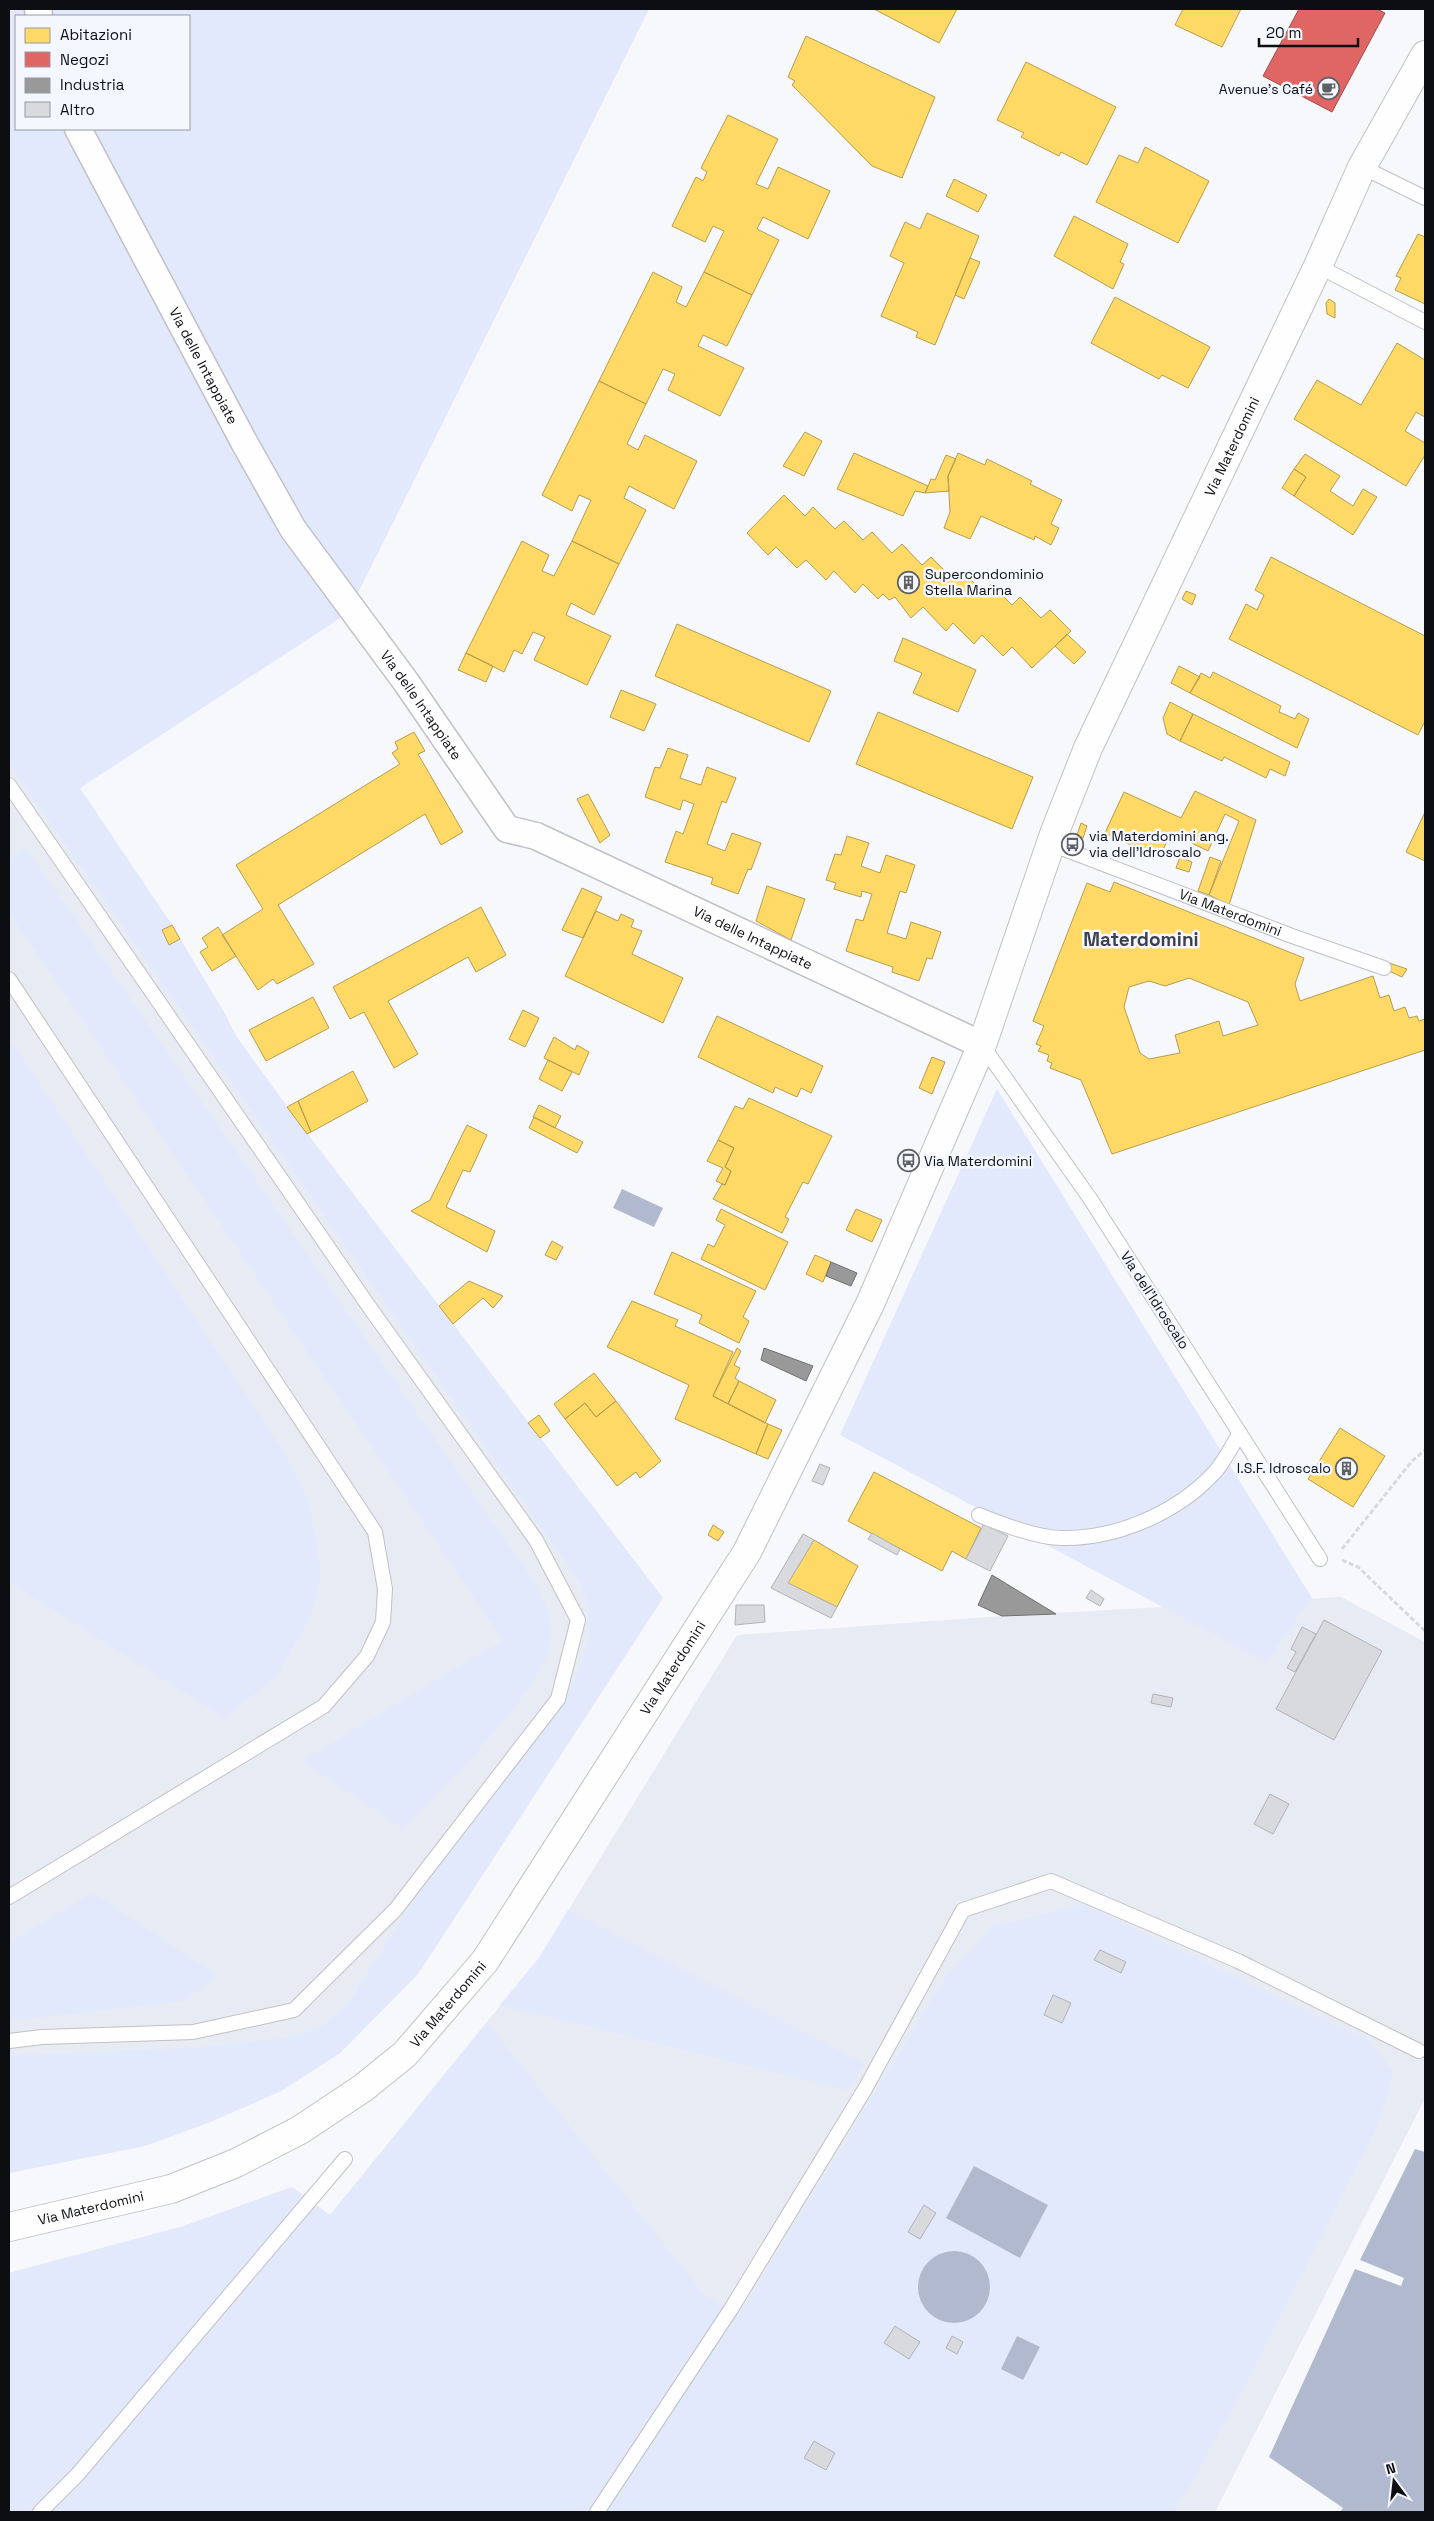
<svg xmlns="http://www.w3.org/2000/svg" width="1434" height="2521" font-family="'Space Grotesk',sans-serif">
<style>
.built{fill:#e7ebf3}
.green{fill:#e3e9fc;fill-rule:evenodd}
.water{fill:#b1b9cf}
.homes{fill:#ffd966;stroke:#b69c4d;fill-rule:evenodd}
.shops{fill:#e06666;stroke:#a04c4d}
.industry{fill:#999;stroke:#6f6f70}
.building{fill:#d8dade;stroke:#b0b2b6}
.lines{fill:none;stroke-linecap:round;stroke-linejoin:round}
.lane-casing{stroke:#c0c1c5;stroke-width:16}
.street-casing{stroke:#c0c1c5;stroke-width:29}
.secondary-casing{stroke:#c0c1c5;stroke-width:30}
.path{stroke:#d9d9db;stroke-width:3;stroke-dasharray:5 2.5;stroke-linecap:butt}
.lane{stroke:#fefeff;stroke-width:14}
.street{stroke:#fefeff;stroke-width:26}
.secondary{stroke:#fefeff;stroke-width:28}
.labels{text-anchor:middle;stroke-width:5;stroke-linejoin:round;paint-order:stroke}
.poi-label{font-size:14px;fill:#0c0e12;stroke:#f4f7fe;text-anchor:start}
.street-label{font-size:14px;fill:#0c0e12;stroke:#f4f7fe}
.district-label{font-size:19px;font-weight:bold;fill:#3e414b;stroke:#f4f7fe}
</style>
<rect width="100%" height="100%" fill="#f6f8fc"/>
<!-- built -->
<path class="built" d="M9 688 172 925 225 1014 236 1036 287 1107 663 1598 418 1974 340 2053 281 2091 210 2122 145 2146 9 2173Z
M1341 1597 1425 1642V2098L1215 2512H9V2273L184 2226 292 2187 330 2215 539 1958 737 1635 1002 1616Z"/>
<!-- green -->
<path class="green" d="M9 9H649L348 613 80 788 172 925 162 930 180 939 225 1014 236 1036 307 1134 663 1598 418 1974 340 2053 281 2091 210 2122 145 2146 9 2173V2056L206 2047 292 2037 323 2026 351 2000 441 1856 575 1680 589 1638V1606L579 1581 9 763ZM16 16H189V129H16Z
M26 848 532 1579C545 1604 553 1613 550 1643 547 1686 436 1795 403 1829L302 1761 503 1640 9 912V860Z
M9 1038 286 1455 309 1503 321 1573 310 1617 278 1674 225 1718 9 1582Z
M997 1089 1312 1598 1266 1662 840 1435Z
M95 1894 215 1974 213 1981 183 2001 9 2021V1943L85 1897Z
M1084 1905 1371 2042 1394 2072 1376 2129 1235 2404 1186 2493 1172 2512H9V2273L184 2226 292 2187 330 2215 487 2022 705 2296 740 2314 947 1975 994 1926Z
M568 1910 865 2064 848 2090 500 2005 539 1958Z"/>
<!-- water -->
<path class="water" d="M622 1189 663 1208 654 1227 613 1208Z
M1415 2149 1425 2152V2512H1340L1343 2508 1269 2457 1355 2269 1401 2286 1404 2278 1360 2260Z
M974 2166 1048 2205 1020 2258 946 2218Z
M918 2287a36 36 0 1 1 72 0a36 36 0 1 1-72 0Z
M1017 2336 1040 2347 1023 2380 1001 2369Z"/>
<!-- homes -->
<path class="homes" d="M874 9H957L939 43Z
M1183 9H1241L1222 47 1175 25Z
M806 36 935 97 902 178 872 166 792 85 795 81 788 77Z
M1026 62 1116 107 1087 165 1061 152 1059 156 1021 137 1024 133 997 120Z
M728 115 778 139 756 184 768 189 778 167 830 191 808 239 763 217 757 229 779 240 752 295 704 272 724 231 713 226 705 242 672 226 696 177 703 181 707 172 701 168Z
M1145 147 1209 181 1178 243 1096 202 1119 155 1138 163Z
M954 179 987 195 978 212 946 196Z
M927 213 979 236 935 345 916 337 918 332 881 316 904 263 890 256 905 222 920 229Z
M1074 216 1128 244 1120 262 1124 264 1113 289 1054 256Z
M1418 234 1425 237V304L1395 290 1401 278 1396 276Z
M970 258 980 262 964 299 955 295Z
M653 272 682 287 676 302 686 307 704 272 752 295 727 346 703 335 698 346 744 368 720 416 668 390 675 374 663 369 646 404 599 381Z
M1115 297 1210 347 1188 388 1162 375 1159 379 1091 343Z
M1329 299 1335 303V318L1327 314 1326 303Z
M1397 343 1425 360V417L1416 412 1405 431 1425 443V455L1406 486 1294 419 1317 380 1361 405Z
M599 381 646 404 627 444 638 450 645 435 697 461 674 509 629 486 624 498 646 510 619 564 572 541 591 500 579 495 572 511 542 495Z
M805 432 822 441 804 476 783 466Z
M854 453 928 486 925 493 915 491 903 516 837 489Z
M958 453 985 465 987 459 1032 481 1030 484 1062 500 1051 524 1059 528 1051 545 1035 536 1034 540 981 516 970 539 944 528 950 512 948 476Z
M1305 454 1340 476 1330 491 1353 506 1363 489 1377 497 1353 535 1294 496 1306 477 1294 469Z
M946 455 956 459 948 476 949 491 925 493 931 479 935 480Z
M1294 469 1306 477 1294 496 1282 488Z
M784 495 805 516 813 507 835 529 844 521 863 540 872 532 892 553 902 544 922 565 931 557 953 579 962 571 983 592 991 584 1012 605 1020 597 1041 618 1050 610 1071 631 1032 668 1012 647 1003 656 982 635 974 644 953 623 946 631 923 607 911 618 895 597 889 600 883 594 878 599 863 584 855 593 834 571 826 580 806 560 797 568 776 547 768 555 747 533Z
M522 541 549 555 542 571 554 576 572 541 619 564 594 615 571 603 566 615 611 636 587 685 534 660 545 637 533 632 522 654 514 650 504 672 466 653Z
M1271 557 1425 636V721L1418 735 1229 639 1246 604 1257 610 1264 595 1255 590Z
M1186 591 1196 595 1192 605 1182 599Z
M677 624 831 691 809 742 655 676Z
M1067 634 1086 652 1074 664 1055 646Z
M903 638 976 670 958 712 913 693 922 673 894 661Z
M466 653 493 666 486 682 458 670Z
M1179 666 1200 677 1190 693 1171 683Z
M1213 672 1281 706 1279 712 1295 719 1298 713 1309 719 1297 748 1190 693 1201 673 1210 678Z
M621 690 656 704 644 731 610 717Z
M1170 702 1193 714 1180 741 1167 734 1163 718Z
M878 712 1033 777 1012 829 856 764Z
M1193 714 1290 762 1285 776 1270 769 1266 778 1224 757 1222 761 1180 741Z
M414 732 425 751 418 754 463 832 441 845 425 814 278 905 314 964 277 984 273 979 258 990 222 935 263 909 236 865 400 764 392 753 398 749 395 742Z
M668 748 688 755 680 778 701 785 707 767 736 778 726 803 722 801 707 844 725 851 732 833 761 843 751 870 748 869 738 894 711 884 713 878 665 862 676 831 683 834 694 804 683 800 680 810 645 797 655 767 660 768Z
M1195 791 1256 820 1229 905 1209 895 1239 821 1225 814 1208 851 1171 833 1159 858 1105 833 1124 792 1181 818Z
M588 794 610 835 600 843 577 799Z
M1425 812V861L1406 852Z
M1081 823 1087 826 1083 838 1077 835Z
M847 836 869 843 861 866 880 873 886 855 915 865 906 893 900 891 887 933 906 939 911 922 941 932 932 959 927 958 919 981 892 972 893 967 846 951 856 919 863 921 872 894 862 891 861 897 834 889 836 883 826 880 835 854 841 855Z
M1180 857 1192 862 1189 872 1176 868Z
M1210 857 1221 861 1209 895 1198 891Z
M1114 882 1304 958 1295 984 1300 1001 1373 976 1380 998 1389 995 1394 1011 1405 1007 1409 1018 1417 1016 1419 1021 1425 1019V1050L1112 1154 1081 1080 1050 1068 1052 1063 1047 1061 1049 1055 1038 1051 1041 1046 1036 1044 1044 1026 1033 1021 1087 883 1110 892ZM1189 978 1248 1002 1258 1025 1223 1036 1219 1021 1175 1035 1180 1053 1149 1059 1140 1053 1124 1007 1129 987 1149 981 1165 986Z
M767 886 805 899 791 940 756 921Z
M582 888 602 897 583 938 562 930Z
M481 907 506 955 476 972 468 957 388 1001 418 1054 394 1068 364 1012 350 1019 333 987Z
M596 911 618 921 621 914 634 920 631 927 642 931 632 954 683 978 663 1023 565 976Z
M172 925 180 939 169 945 162 930Z
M218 927 236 956 212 971 200 952 208 947 202 938Z
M1389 963 1407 969 1402 977 1387 970Z
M313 997 329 1028 266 1061 249 1030Z
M523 1010 539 1018 525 1047 509 1039Z
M717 1016 823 1066 811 1093 801 1088 797 1097 775 1087 773 1093 698 1057Z
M554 1037 575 1050 577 1045 589 1052 579 1075 544 1058Z
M932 1057 945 1062 932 1094 919 1088Z
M548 1060 572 1072 562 1091 539 1079Z
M353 1071 368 1101 311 1132 298 1101Z
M749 1098 832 1136 808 1184 803 1182 785 1217 789 1219 782 1233 713 1199 722 1184 725 1185 731 1171 725 1167 734 1148 718 1140 735 1106 743 1109Z
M298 1101 311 1132 307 1134 287 1107Z
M539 1105 561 1116 555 1128 533 1117Z
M534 1117 583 1142 577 1153 529 1128Z
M467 1125 487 1135 470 1172 463 1170 446 1207 495 1231 487 1252 411 1211 430 1200Z
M718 1140 734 1148 725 1167 731 1171 725 1185 716 1181 723 1168 707 1161Z
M721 1209 788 1242 765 1290 701 1259 708 1244 714 1247 725 1225 716 1220Z
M856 1209 882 1220 872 1242 846 1230Z
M552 1241 563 1247 556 1260 545 1255Z
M672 1252 756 1291 743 1317 749 1321 739 1343 699 1323 702 1315 654 1294Z
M815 1255 831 1262 823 1282 806 1274Z
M469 1281 503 1296 493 1308 483 1298 453 1324 439 1306Z
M632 1301 678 1320 675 1326 733 1352 713 1396 768 1424 756 1454 675 1419 689 1385 607 1347Z
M737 1348 741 1351 734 1365 740 1368 735 1378 739 1381 728 1404 713 1396Z
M594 1373 616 1401 596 1417 585 1403 565 1419 554 1404Z
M739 1381 776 1400 765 1423 728 1404Z
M616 1401 661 1461 640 1478 636 1472 617 1486 565 1419 585 1403 596 1417Z
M539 1415 550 1431 540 1438 528 1423Z
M768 1424 782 1430 768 1459 756 1454Z
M1340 1428 1385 1456 1353 1507 1308 1479Z
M874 1472 981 1528 966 1559 952 1551 942 1571 848 1521Z
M713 1525 724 1532 718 1541 708 1535Z
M814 1540 858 1566 837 1607 788 1583Z"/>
<!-- shops -->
<path class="shops" d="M1299 9H1377L1385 13 1332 112 1263 76Z"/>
<!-- industry -->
<path class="industry" d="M831 1262 857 1273 851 1286 826 1276Z
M764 1348 813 1366 806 1381 761 1360Z
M992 1575 1056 1614 1002 1616 978 1605Z"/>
<!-- building -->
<path class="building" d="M820 1464 830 1468 823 1485 812 1481Z
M984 1524 1008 1536 990 1571 966 1559Z
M872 1533 900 1549 897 1555 868 1539Z
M803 1534 814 1540 788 1583 837 1607 831 1618 771 1588Z
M1091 1590 1104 1599 1100 1606 1086 1598Z
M736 1605H764L765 1622 735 1625Z
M1324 1620 1382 1651 1334 1740 1276 1709Z
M1302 1627 1316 1634 1295 1672 1287 1668 1296 1652 1291 1649Z
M1153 1694 1173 1698 1171 1707 1151 1703Z
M1270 1794 1289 1804 1273 1834 1254 1824Z
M1100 1950 1126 1962 1121 1973 1094 1960Z
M1053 1995 1071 2003 1062 2023 1044 2015Z
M924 2205 936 2213 920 2239 908 2232Z
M895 2326 920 2342 909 2359 884 2343Z
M952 2336 963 2342 957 2354 946 2348Z
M814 2441 835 2453 826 2470 804 2458Z"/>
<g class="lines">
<defs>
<g id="lane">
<path d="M1362 167 1425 198"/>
<path d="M1318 266 1425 322"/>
<path d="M9 785 370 1308 536 1540 578 1620 558 1699 396 1909 294 2010 193 2032 42 2037 9 2041"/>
<path id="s1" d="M1051 844 1292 936 1384 968"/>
<path d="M9 979 375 1532 385 1589 383 1622 367 1656 324 1706 9 1897"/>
<path d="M982 1045 1091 1200 1320 1559"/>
<path d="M979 1515C1001 1524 1038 1538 1062 1538 1118 1539 1178 1512 1215 1472 1225 1461 1232 1445 1240 1433"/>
<path d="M40 2512 78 2474 345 2159"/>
<path d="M597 2512 731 2309 865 2089 963 1910 1051 1881 1238 1961 1419 2051"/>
</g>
<g id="street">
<path d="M38 9 39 16"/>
<path id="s2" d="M78 129 244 442 293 529 406 682 507 829 536 836 982 1045"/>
</g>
<g id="secondary">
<path id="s3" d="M9 2227 171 2189 236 2163 300 2130 363 2088 405 2054 485 1961 747 1552 870 1304 982 1045 1054 834 1088 748 1318 266 1362 167 1425 55"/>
</g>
</defs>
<!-- lane casing -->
<use href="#lane" class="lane-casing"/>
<!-- street casing -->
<use href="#street" class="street-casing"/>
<!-- secondary casing -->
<use href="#secondary" class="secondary-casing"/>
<!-- path -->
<path class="path" d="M1342 1549 1412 1461 1425 1450
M1342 1560 1358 1567 1425 1631"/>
<!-- lane -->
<use href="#lane" class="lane"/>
<!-- street -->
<use href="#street" class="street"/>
<!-- secondary -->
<use href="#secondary" class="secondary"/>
</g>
<!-- icons -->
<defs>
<symbol id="cafe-ring" viewBox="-11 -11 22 22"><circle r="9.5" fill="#f4f7fe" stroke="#5e6064" stroke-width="1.5"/><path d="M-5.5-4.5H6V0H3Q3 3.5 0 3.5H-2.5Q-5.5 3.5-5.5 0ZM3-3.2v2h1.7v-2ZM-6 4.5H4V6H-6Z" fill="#5e6064"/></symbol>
<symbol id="building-ring" viewBox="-11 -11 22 22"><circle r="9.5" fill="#f4f7fe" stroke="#5e6064" stroke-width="1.5"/><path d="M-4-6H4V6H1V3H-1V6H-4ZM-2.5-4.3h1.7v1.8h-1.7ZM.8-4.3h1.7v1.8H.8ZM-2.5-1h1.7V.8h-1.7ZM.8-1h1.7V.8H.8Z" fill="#5e6064"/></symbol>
<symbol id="bus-ring" viewBox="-11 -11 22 22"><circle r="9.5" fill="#f4f7fe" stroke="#5e6064" stroke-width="1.5"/><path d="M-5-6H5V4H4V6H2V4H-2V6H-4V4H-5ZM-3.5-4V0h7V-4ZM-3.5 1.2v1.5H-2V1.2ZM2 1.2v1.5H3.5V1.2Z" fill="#5e6064"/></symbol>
</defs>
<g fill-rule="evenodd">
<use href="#cafe-ring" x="1316" y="76" width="25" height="25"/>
<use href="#building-ring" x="896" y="570" width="25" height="25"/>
<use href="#bus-ring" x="1060" y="832" width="25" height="25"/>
<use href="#bus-ring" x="896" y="1148" width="25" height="25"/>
<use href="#building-ring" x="1334" y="1456" width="25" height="25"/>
</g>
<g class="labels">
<!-- poi labels -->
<g class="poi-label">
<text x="1313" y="94" text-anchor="end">Avenue's Café</text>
<text x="925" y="579">Supercondominio<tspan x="925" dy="16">Stella Marina</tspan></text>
<text x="1089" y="841">via Materdomini ang.<tspan x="1089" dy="16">via dell'Idroscalo</tspan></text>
<text x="924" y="1166">Via Materdomini</text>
<text x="1331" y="1473" text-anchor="end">I.S.F. Idroscalo</text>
</g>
<!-- street labels -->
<g class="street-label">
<text dy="5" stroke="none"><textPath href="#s2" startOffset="268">Via delle Intappiate</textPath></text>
<text dy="5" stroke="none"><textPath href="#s3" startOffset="2255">Via Materdomini</textPath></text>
<text dy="5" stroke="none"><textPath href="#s2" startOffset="672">Via delle Intappiate</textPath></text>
<text dy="5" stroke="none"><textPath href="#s1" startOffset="192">Via Materdomini</textPath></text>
<text dy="5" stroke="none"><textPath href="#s2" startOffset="1092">Via delle Intappiate</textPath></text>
<text transform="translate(1155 1300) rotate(57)" y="5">Via dell'Idroscalo</text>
<text dy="5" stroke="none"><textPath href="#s3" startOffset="909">Via Materdomini</textPath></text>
<text dy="5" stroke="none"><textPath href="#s3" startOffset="504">Via Materdomini</textPath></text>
<text dy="5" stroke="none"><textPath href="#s3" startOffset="84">Via Materdomini</textPath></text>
</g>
<!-- district labels -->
<g class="district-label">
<text x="1141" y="946">Materdomini</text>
</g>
</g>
<!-- border -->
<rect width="1434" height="2521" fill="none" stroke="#0c0e12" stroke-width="20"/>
<!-- legend -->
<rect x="15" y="15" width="175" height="115" fill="#f4f7fe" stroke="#979aa0"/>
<rect x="25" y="28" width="25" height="15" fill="#ffd966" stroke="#979aa0"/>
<text x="60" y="40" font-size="15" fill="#0c0e12">Abitazioni</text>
<rect x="25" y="52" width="25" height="15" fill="#e06666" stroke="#979aa0"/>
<text x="60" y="65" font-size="15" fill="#0c0e12">Negozi</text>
<rect x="25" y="78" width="25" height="15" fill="#999999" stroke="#979aa0"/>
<text x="60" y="90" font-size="15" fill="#0c0e12">Industria</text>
<rect x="25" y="102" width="25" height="15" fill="#d8dade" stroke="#979aa0"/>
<text x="60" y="115" font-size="15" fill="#0c0e12">Altro</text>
<!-- north arrow -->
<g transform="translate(1394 2481) rotate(345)" stroke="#f4f7fe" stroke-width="4" paint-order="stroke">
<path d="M0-4L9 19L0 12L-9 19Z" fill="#0c0e12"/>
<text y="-8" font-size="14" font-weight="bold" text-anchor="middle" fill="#0c0e12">N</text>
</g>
<!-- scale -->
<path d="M1259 38v8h99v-8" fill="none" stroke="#0c0e12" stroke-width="2.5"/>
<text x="1266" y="38" font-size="15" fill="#0c0e12" stroke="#f4f7fe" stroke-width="4" paint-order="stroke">20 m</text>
</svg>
